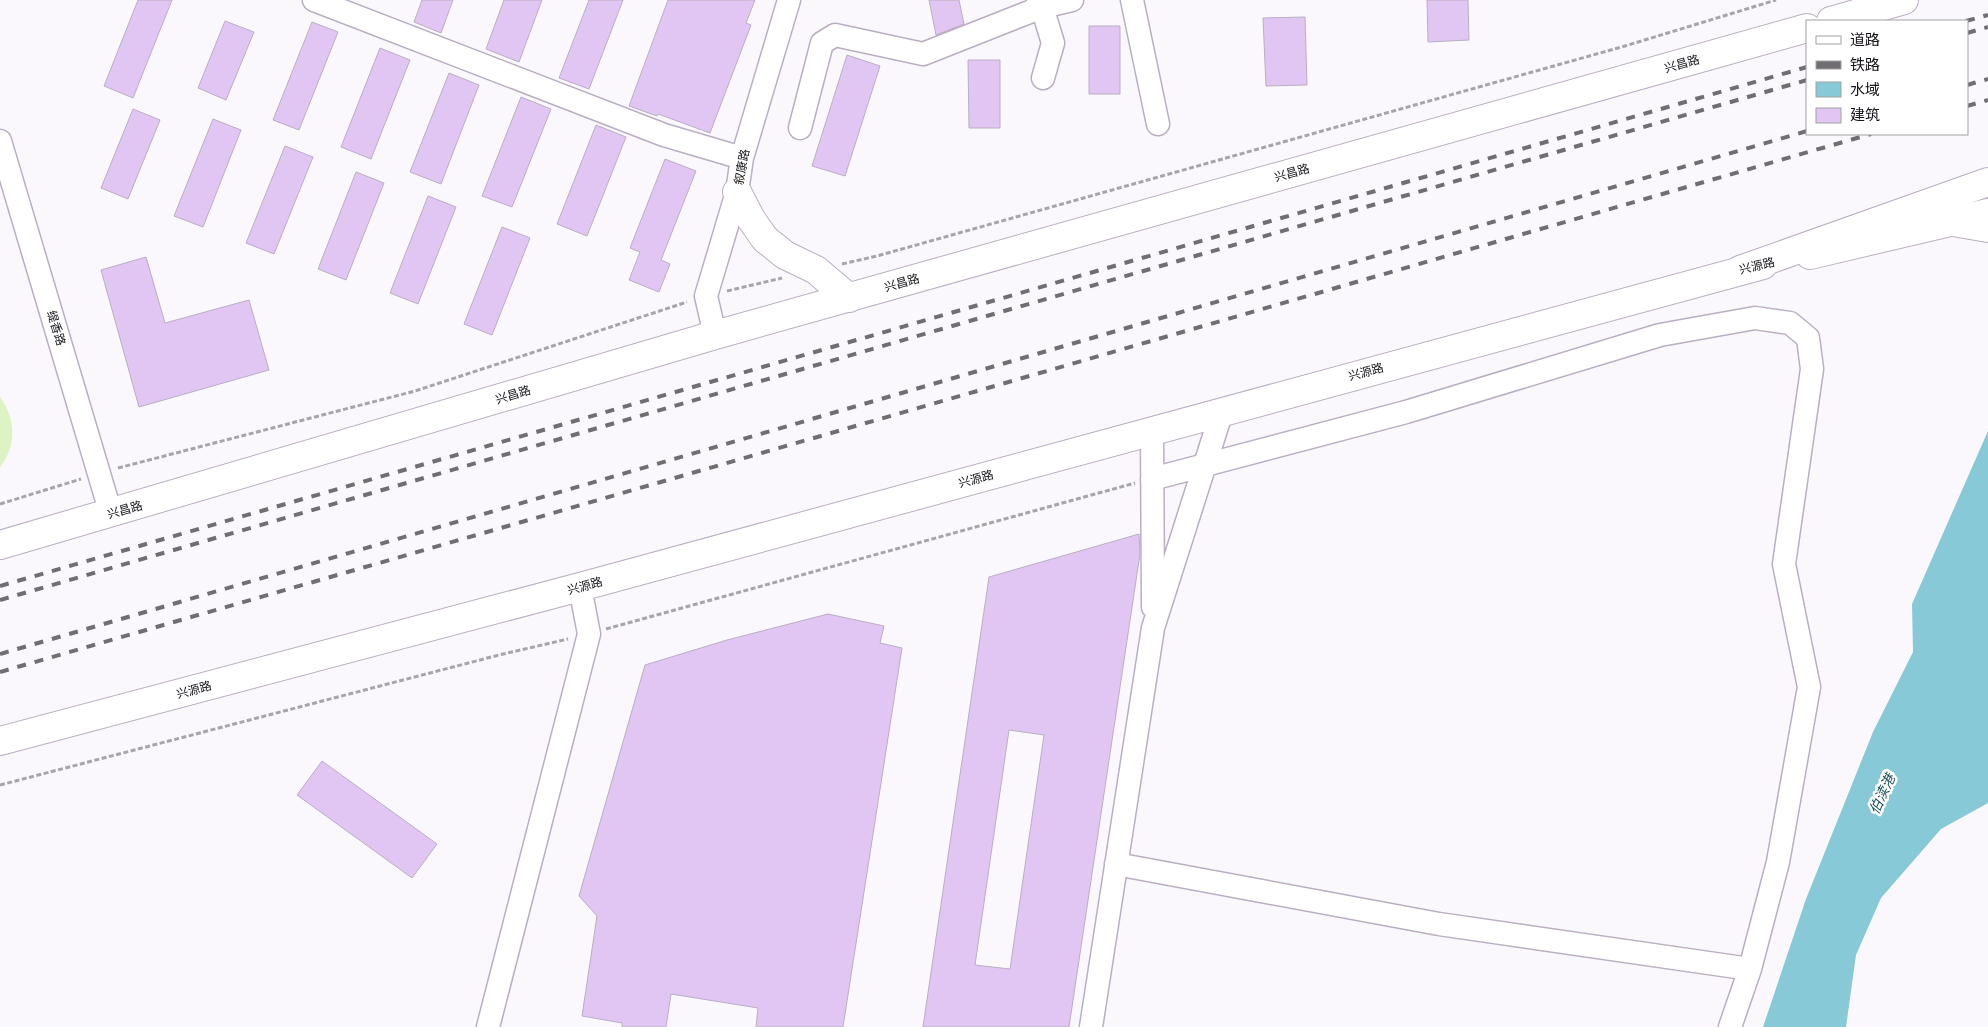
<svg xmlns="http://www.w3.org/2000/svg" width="1988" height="1027" font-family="'PT Sans Narrow','Noto Sans SC',sans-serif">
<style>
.green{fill:#ddf3c4}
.water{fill:#88c9d7}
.building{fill:#e1c6f4;stroke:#b9aec2;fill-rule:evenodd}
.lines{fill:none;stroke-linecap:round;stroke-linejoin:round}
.minor-casing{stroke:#baaec2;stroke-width:25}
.major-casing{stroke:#baaec2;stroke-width:30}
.highway-casing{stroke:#baaec2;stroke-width:30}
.path{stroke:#a7a4aa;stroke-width:3;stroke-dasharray:5 2.5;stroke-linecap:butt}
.minor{stroke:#fff;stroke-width:22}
.major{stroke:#fff;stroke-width:28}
.highway{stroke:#fff;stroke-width:28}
.rail{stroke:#706d73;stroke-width:4;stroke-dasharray:9 9;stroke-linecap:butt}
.labels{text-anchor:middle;stroke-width:5;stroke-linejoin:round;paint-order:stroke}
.street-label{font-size:12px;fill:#17131a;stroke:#fff}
.water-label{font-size:14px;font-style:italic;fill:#1a515c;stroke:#fff}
</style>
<rect width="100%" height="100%" fill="#fbf8fd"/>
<!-- green -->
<path class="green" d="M0 397C16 419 17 446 0 467Z"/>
<!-- water -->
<path class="water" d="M1988 431V803L1941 829 1881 898 1856 955 1846 1027H1763L1806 899 1873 732 1913 652 1912 604Z"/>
<!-- building -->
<path class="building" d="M138 0H172L133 98 104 86Z
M422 0H453L441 33 414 22Z
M504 0H542L519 62 486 49Z
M589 0H623L589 89 559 78Z
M668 0H755L746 23 751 25 710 133 658 114 657 116 629 106Z
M929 0H959L964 24 936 35Z
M1427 0H1468L1469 40 1428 42Z
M1305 17 1307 85 1266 86 1263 18Z
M225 21 254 32 226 100 198 88Z
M312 22 338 32 299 130 273 120Z
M1089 26H1120V94H1089Z
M380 48 410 60 371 159 341 147Z
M847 55 880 66 845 176 812 166Z
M968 60H1000V128H969Z
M449 73 479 85 441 184 410 172Z
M521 97 551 109 512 207 482 196Z
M133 109 160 120 128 199 101 188Z
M213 119 241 130 203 227 174 216Z
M596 125 626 137 587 236 557 224Z
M285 146 313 157 274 254 246 243Z
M665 159 696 171 661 260 670 264 659 292 629 280 640 252 630 248Z
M356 172 384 183 346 280 318 269Z
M428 196 456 207 418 304 390 293Z
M502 227 530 238 492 335 464 324Z
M146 257 165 323 249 300 269 370 139 407 101 270Z
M1139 534 1140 554 1069 1027H923L989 577ZM1009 730 1044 735 1010 969 975 965Z
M828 614 884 626 880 643 902 648 843 1027H756L758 1008 671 994 666 1027H622V1023L582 1016 597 916 579 896 645 665 727 640Z
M322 761 437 844 412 878 297 795Z"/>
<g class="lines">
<defs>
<path id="minor" d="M314 0 664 135 742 158
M1038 0 1042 7 1053 43 1043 78
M1132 0 1158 124
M800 128 822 43 835 35 923 54 1042 7 1072 0
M0 141 111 514
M715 335 706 296 737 192 742 158 789 0
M1152 430 1153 607
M1152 479 1406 412 1660 335 1755 318 1790 323 1808 338 1812 369 1784 564 1809 687 1778 862 1750 969 1730 1027
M1116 864 1439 924 1750 969
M488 1027 589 634 580 587
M1091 1027 1153 628 1222 411"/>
<path id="major" d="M1831 21 1904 0
M737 192 751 219 765 239 785 255 816 270 849 298
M1810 255 1988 213
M0 545 715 335 1807 28
M0 741 580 587 1763 265"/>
<path id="highway" d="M1953 222 1988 228
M1740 270 1988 182"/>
</defs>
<!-- minor casing -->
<use href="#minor" class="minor-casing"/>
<!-- major casing -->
<use href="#major" class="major-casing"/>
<!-- highway casing -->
<use href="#highway" class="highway-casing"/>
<!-- path -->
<path class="path" d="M842 264 877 256 1625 46 1776 0
M727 291 782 278
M118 468 415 391 687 302
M0 504 81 479
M606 629 1135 483
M0 785 499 655 568 639"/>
<!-- minor -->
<use href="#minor" class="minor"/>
<!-- major -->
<use href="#major" class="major"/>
<!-- highway -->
<use href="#highway" class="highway"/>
<!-- rail -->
<path class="rail" d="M1966 21 1988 15
M1967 33 1988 27
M1967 85 1988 79
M1967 106 1988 100
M0 586 1807 67
M0 600 1807 80
M0 654 1807 131
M0 672 1871 134"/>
</g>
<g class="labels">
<!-- street labels -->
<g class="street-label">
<text transform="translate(1682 64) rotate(-16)" y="4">兴昌路</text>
<text transform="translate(742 167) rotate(-79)" y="4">叙康路</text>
<text transform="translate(1292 173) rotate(-16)" y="4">兴昌路</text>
<text transform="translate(1757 266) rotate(-13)" y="4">兴源路</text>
<text transform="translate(902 283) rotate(-16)" y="4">兴昌路</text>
<text transform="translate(56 328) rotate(73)" y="4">缇香路</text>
<text transform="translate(1366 372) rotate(-15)" y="4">兴源路</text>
<text transform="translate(513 395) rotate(-17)" y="4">兴昌路</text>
<text transform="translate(976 479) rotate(-15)" y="4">兴源路</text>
<text transform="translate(125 510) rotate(-16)" y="4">兴昌路</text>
<text transform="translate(585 586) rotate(-15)" y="4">兴源路</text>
<text transform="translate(194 690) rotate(-15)" y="4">兴源路</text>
</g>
<!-- water labels -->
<g class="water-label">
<text transform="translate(1882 794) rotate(-65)" y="5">伯渎港</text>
</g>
</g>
<!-- legend -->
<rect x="1806" y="20" width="162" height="115" fill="#ffffff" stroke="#a2a1a3"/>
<rect x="1816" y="36" width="25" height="8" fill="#ffffff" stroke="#a2a1a3"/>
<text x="1850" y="45" font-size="15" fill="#17131a">道路</text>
<rect x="1816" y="61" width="25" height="8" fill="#706d73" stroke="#a2a1a3"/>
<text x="1850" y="70" font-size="15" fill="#17131a">铁路</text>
<rect x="1816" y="82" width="25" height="15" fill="#88c9d7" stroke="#a2a1a3"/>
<text x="1850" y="95" font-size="15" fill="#17131a">水域</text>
<rect x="1816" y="108" width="25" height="15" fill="#e1c6f4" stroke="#a2a1a3"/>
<text x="1850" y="120" font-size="15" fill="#17131a">建筑</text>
</svg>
